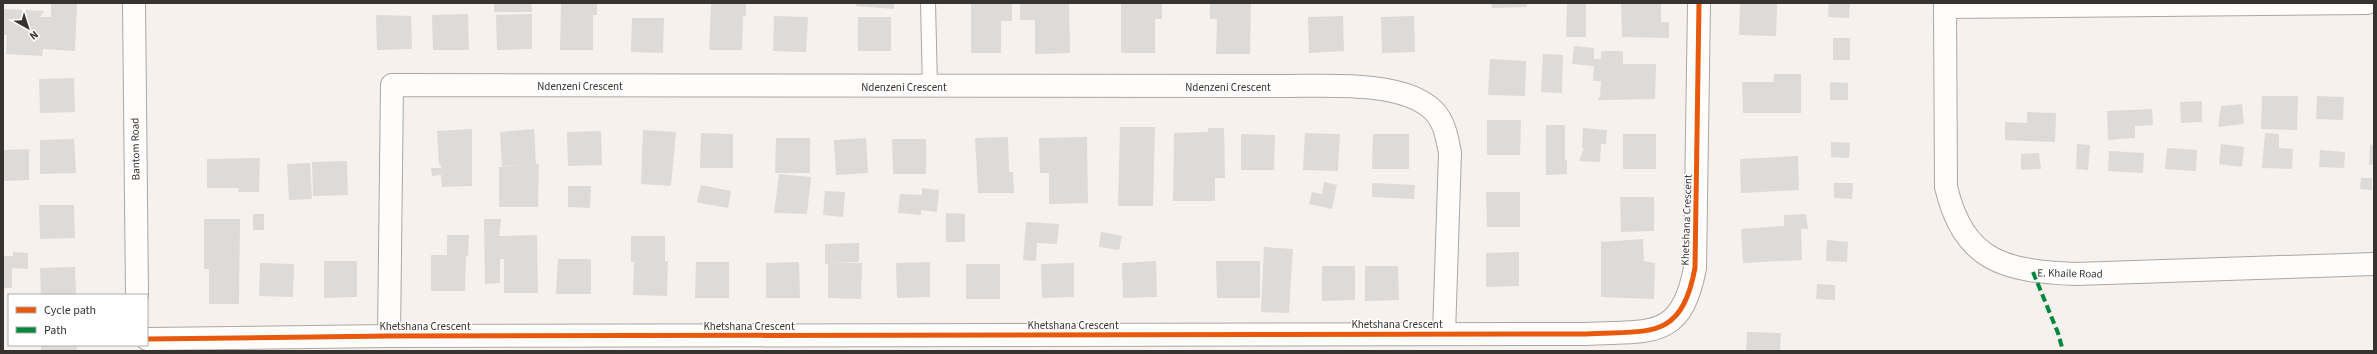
<svg xmlns="http://www.w3.org/2000/svg" width="2377" height="354" font-family="'Source Sans 3',sans-serif">
<style>
.building{fill:#dedad7}
.lines{fill:none;stroke-linecap:round;stroke-linejoin:round}
.service-casing{stroke:#aba7a4;stroke-width:16}
.minor-casing{stroke:#aba7a4;stroke-width:24}
.service{stroke:#fefdfc;stroke-width:14}
.minor{stroke:#fefdfc;stroke-width:22}
.quiet{stroke:#00873e;stroke-width:4;stroke-dasharray:8 4;stroke-linecap:butt}
.cycleway-casing{stroke:#fff;stroke-width:8}
.cycleway{stroke:#e8590c;stroke-width:5}
.labels{text-anchor:middle;stroke-width:3;stroke-linejoin:round;paint-order:stroke}
.street-label{font-size:11px;fill:#373330;stroke:#fff}
</style>
<rect width="100%" height="100%" fill="#f6f1ed"/>
<!-- building -->
<path class="building" d="M51 3 77 4 75 51 43 49 42 56 6 54 7 35H3V9L44 11 40 17H51Z
M494 3H531L532 12H494Z
M561 3H597V15H593V50H560Z
M711 3H746V16H743L742 50H709Z
M856 3H894V9L856 6Z
M971 3H1012V21H1001V53H971Z
M1020 3H1069L1070 53 1035 54V20H1020Z
M1121 3H1162V19H1155V53H1121Z
M1210 3H1251L1250 54H1216L1217 19H1210Z
M1491 3H1527V7L1492 8Z
M1567 3H1586V37H1566Z
M1621 3H1661V22H1669V38L1622 37Z
M1740 3 1777 4 1776 36 1739 35Z
M1829 3H1850L1849 18 1828 17Z
M468 14 469 50H433L432 15Z
M532 14V49L497 50 496 15Z
M376 15 411 16 412 49 377 50Z
M774 16 808 17 806 52 773 51Z
M1343 16 1344 51 1309 53 1308 17Z
M1414 16 1415 52 1382 53 1381 17Z
M858 17H891V51H858Z
M632 18H664L663 53 631 52Z
M1833 38H1850V60H1833Z
M1574 46 1594 48V59H1601V51H1623V64H1656L1655 99 1598 100V98L1600 97 1601 81H1593L1594 66 1572 64Z
M1543 54 1563 55 1562 93 1541 92Z
M1490 59 1526 61 1525 96 1488 95Z
M1774 74H1801V113H1743L1742 82H1774Z
M74 78 75 112 40 113 39 79Z
M1830 82 1848 83V100H1830Z
M2262 96H2298L2297 130 2261 129Z
M2317 96 2344 97 2343 120 2316 119Z
M2202 101V122L2181 123 2180 102Z
M2242 104 2244 124 2218 127 2221 106Z
M2152 109 2153 125 2135 126V138L2108 140 2107 111Z
M2027 112 2056 113 2055 142 2005 140V122L2027 123Z
M1487 120H1521L1520 155H1487Z
M1546 125H1565V160H1567V174L1546 175Z
M1120 127H1155L1153 206H1118Z
M1208 128H1224L1225 178H1215V201H1173L1174 133 1208 132Z
M1583 128 1607 130 1606 144H1601L1600 162 1579 161 1584 148H1582Z
M472 129V186L442 187 441 175 432 176 431 168H441V165H439L437 131Z
M534 129 536 164H539L538 207H499V167L524 165 502 166 500 132Z
M643 130 676 132 671 186 641 184Z
M601 131 602 165 568 166 567 132Z
M701 133 733 134V168H700Z
M1305 133 1340 134 1338 171 1303 170Z
M2265 133 2279 134V148L2293 149 2292 169 2262 168Z
M1241 134 1275 135 1274 170H1241Z
M1373 134H1409V169H1372Z
M1623 134H1656V169H1623Z
M1008 137 1009 172H1013L1014 193H978L975 138Z
M1087 137 1088 203 1049 204V173H1040L1039 138Z
M776 138H810V173H775Z
M866 138 868 173 836 175 834 140Z
M74 139 76 173 40 174V140Z
M892 139H926V174H893Z
M1831 142 1850 143 1849 158 1831 157Z
M2077 144 2090 145 2088 170 2076 169Z
M2221 144 2244 147 2242 167 2219 164Z
M2374 144V164L2369 165 2370 145Z
M2167 148 2197 150 2196 171 2165 169Z
M29 149V180L3 181V150Z
M2320 150 2345 152 2344 168 2319 167Z
M2109 151 2144 153 2143 173 2108 171Z
M2039 153 2041 169 2021 170V154Z
M1798 156 1799 190 1741 193 1740 159Z
M260 158 259 192H238L239 188H207V159Z
M347 161 348 195 313 196 312 162Z
M310 163 312 199 289 200 287 164Z
M779 174 811 177 807 214 774 213Z
M2361 178H2372V190L2360 189Z
M1324 182 1337 185 1332 209 1309 204 1312 192 1322 194Z
M1372 183 1415 185 1414 199 1372 197Z
M1834 183H1853L1852 199 1834 198Z
M701 185 731 191 728 208 699 203 697 202Z
M568 186H591L590 208 568 207Z
M922 188 939 190 937 212 921 210V215L898 213 900 194 922 195Z
M825 191 845 192 843 217 823 215Z
M1486 192H1520V227H1487Z
M1620 197H1654V231L1621 232Z
M39 205H74L75 238 40 239Z
M946 213 965 214V242H946Z
M253 214H264V230H253Z
M1806 214 1808 229H1801L1802 260 1743 263 1741 229 1784 226V215Z
M204 219H240L239 304H209V269H204Z
M484 219H501L499 236 537 235 538 293H504V259H500V283L485 284Z
M1026 222 1059 224 1057 244 1037 243 1036 261 1023 260Z
M1101 232 1122 236 1119 250 1099 247Z
M447 235H469L468 256H466L465 291H431V255H447Z
M631 236H665V261H668L667 296 633 295 634 262H631Z
M1643 239 1644 261 1655 263 1654 299 1601 297V242Z
M1827 240 1848 242 1847 262 1826 261Z
M859 243V262L831 263H862L861 299 828 298V264H825V244Z
M1264 247 1293 249 1289 313 1261 312Z
M13 252 28 253V269L12 268V288H3V256H13Z
M1519 252V286L1486 287V253Z
M558 259H591V294H556Z
M324 261H357V297L324 298Z
M1156 261 1157 297 1123 298 1122 263Z
M1216 261H1260V298H1217Z
M696 262H729V298H695Z
M799 262 800 298H766V263Z
M930 262V297L897 298 896 263Z
M260 263 294 264 293 297 259 296Z
M1074 263V297L1042 298 1041 264Z
M966 264H1000V299H966Z
M1322 266H1355V300L1322 301Z
M1365 266H1398L1399 300 1365 301Z
M75 267 76 295H41L40 268Z
M1817 284 1835 285V300L1816 299Z
M1747 332 1781 333 1780 351H1746Z
M41 345H76L77 351H41Z"/>
<g class="lines">
<defs>
<path id="service" d="M928 3 930 87"/>
<path id="minor" d="M134 3 137 295
M1945 3 1946 187C1964 262 2005 271 2075 274L2374 264
M1945 7 2367 3
M389 336 392 85 1273 86C1317 87 1402 78 1434 111 1445 123 1447 138 1450 153L1444 334
M147 339 389 336 1586 334C1649 330 1681 342 1695 268L1699 3"/>
</defs>
<!-- service casing -->
<use href="#service" class="service-casing"/>
<!-- minor casing -->
<use href="#minor" class="minor-casing"/>
<!-- service -->
<use href="#service" class="service"/>
<!-- minor -->
<use href="#minor" class="minor"/>
<!-- quiet -->
<path class="quiet" d="M2033 272 2058 333 2063 351"/>
<defs>
<path id="cycleway" d="M147 339 389 336 1586 334C1649 330 1681 342 1695 268L1699 3"/>
</defs>
<!-- cycleway casing -->
<use href="#cycleway" class="cycleway-casing"/>
<!-- cycleway -->
<use href="#cycleway" class="cycleway"/>
</g>
<g class="labels">
<!-- street labels -->
<g class="street-label">
<text x="580" y="90">Ndenzeni Crescent</text>
<text x="904" y="91">Ndenzeni Crescent</text>
<text x="1228" y="91">Ndenzeni Crescent</text>
<text transform="translate(135 149) rotate(-91)" y="4">Bantom Road</text>
<text transform="translate(1686 220) rotate(-88)" y="4">Khetshana Crescent</text>
<text transform="translate(2070 273) rotate(1)" y="4">E. Khaile Road</text>
<text x="1397" y="328">Khetshana Crescent</text>
<text x="1073" y="329">Khetshana Crescent</text>
<text x="425" y="330">Khetshana Crescent</text>
<text x="749" y="330">Khetshana Crescent</text>
</g>
</g>
<!-- border -->
<rect width="2377" height="354" fill="none" stroke="#373330" stroke-width="8"/>
<!-- legend -->
<rect x="8" y="294" width="140" height="52" fill="#ffffff" stroke="#afadac"/>
<rect x="16" y="307" width="20" height="6" fill="#e8590c" stroke="#afadac"/>
<text x="44" y="314" font-size="12" fill="#373330">Cycle path</text>
<rect x="16" y="327" width="20" height="6" fill="#00873e" stroke="#afadac"/>
<text x="44" y="334" font-size="12" fill="#373330">Path</text>
<!-- north arrow -->
<g transform="translate(28 28) rotate(141)" stroke="#ffffff" stroke-width="3" paint-order="stroke">
<path d="M0-3L7 15L0 10L-7 15Z" fill="#373330"/>
<text y="-6" font-size="11" font-weight="bold" text-anchor="middle" fill="#373330">N</text>
</g>
</svg>
